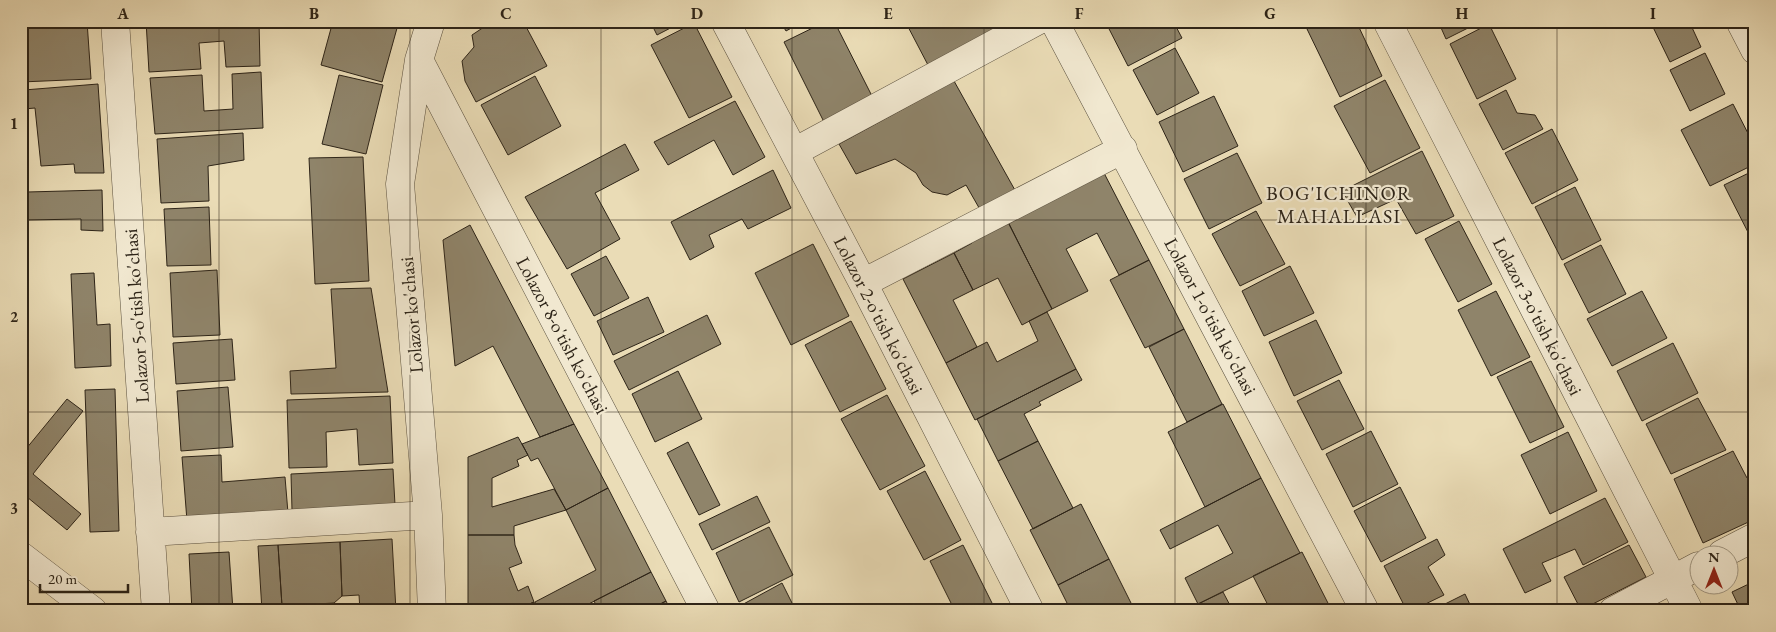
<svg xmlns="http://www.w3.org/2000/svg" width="1776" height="632" font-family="'EB Garamond',serif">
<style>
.building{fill:#8f846a;stroke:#2d2418}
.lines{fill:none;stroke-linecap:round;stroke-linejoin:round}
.minor-casing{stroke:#5c5240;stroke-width:29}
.minor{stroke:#f1e8d0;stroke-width:28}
.grid{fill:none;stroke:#2d2418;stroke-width:1;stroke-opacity:0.55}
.labels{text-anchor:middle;stroke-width:4.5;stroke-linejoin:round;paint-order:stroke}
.street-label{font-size:19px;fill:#2d2418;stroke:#f1e8d0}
.neighbourhood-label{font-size:20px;letter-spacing:1px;fill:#2d2418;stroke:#f1e8d0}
.neatline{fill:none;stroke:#2d2418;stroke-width:2}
.grid-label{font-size:16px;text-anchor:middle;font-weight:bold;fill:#2d2418}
</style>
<rect width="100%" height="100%" fill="#eadcb6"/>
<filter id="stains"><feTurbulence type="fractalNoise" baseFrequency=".004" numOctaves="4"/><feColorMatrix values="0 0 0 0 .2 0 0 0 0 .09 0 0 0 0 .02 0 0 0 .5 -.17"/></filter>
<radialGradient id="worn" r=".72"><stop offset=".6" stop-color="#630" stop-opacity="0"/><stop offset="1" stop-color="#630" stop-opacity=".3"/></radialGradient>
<!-- building -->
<path class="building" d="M87 21 91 79 21 82V25Z
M146 21H259L260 66 226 67 224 41 199 43 201 69 149 72Z
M333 21H399L382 82 321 65Z
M480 21H523L547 66 476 102 465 81 462 61 474 47 472 35 484 27Z
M650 21H684L657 35Z
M780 21H804L786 31Z
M827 21H834L874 100 825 124 784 42Z
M905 21H931L932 23 936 21H1020L928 65Z
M1105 21H1173L1182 38 1128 66Z
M1292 21H1305L1294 26Z
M1323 21H1356L1382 76 1340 97 1307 29Z
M1438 21H1482L1446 39Z
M1650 21H1689L1701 47 1670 62Z
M694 23 732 97 689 118 651 45Z
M1489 24 1516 79 1477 99 1450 44Z
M1175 48 1199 93 1157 115 1133 70Z
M1705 53 1725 94 1690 111 1670 70Z
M261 72 263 128 155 134 150 78 202 75 204 111 233 109 232 74Z
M339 75 383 85 366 154 322 144Z
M535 76 561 126 508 155 481 105Z
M1385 80 1420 148 1370 173 1334 106Z
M954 81 1016 192 982 213 966 185 947 195 932 192 923 185 916 173 895 159 856 174 839 144Z
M98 84 104 173H75L74 164 41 166 35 108 24 109V90Z
M1506 90 1517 113 1535 115 1543 129 1503 150 1479 104Z
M1214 96 1238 146 1183 172 1159 122Z
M735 101 765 157 733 175 714 140 668 165 654 142Z
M1733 104 1755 147V164L1710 186 1681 130Z
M1552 129 1578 180 1532 204 1505 153Z
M243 133 244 160 208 166 209 201 161 203 157 139Z
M625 144 639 170 595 193 620 239 567 269 525 197Z
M1422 151 1454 216 1416 234 1396 199 1357 217 1342 191Z
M1237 153 1262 203 1209 229 1184 179Z
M363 157 369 281 315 284 309 158Z
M773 170 791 208 748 229 742 219 709 235 714 247 690 260 671 222Z
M1755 170V244H1754L1724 185Z
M1104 173 1149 260 1119 275 1097 233 1066 249 1088 291 1052 309 1008 222Z
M1575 187 1601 240 1562 260 1535 207Z
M102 190 103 231 81 230V219L28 220 27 192Z
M209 207 211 265 167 266 164 209Z
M1256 211 1285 264 1240 286 1212 234Z
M1459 221 1492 284 1458 302 1425 239Z
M1008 222 1052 309 1022 325 998 278 973 290 954 253 972 243 971 241Z
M470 225 574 424 540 437 493 346 455 366 443 240Z
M813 244 849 316 791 345 755 273Z
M1601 245 1626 294 1589 313 1564 264Z
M954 253 973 290 953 300 977 347 946 363 903 279Z
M606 256 629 298 594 316 571 274Z
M1149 260 1184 329 1145 348 1110 280Z
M1290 266 1314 313 1264 336 1242 291Z
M217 270 220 335 173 337 170 273Z
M94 273 97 325 110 324 111 366 75 368 71 274Z
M371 288 388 392 291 394 290 371 336 368 331 289Z
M1496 291 1530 357 1491 376 1458 310Z
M1642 291 1667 338 1612 366 1587 319Z
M648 297 664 332 613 355 597 321Z
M1047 312 1076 369 975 420 946 363 987 342 997 362 1038 341 1029 321Z
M707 315 721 344 629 390 614 361Z
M1316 320 1342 373 1294 396 1269 342Z
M851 321 886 389 840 412 805 345Z
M1184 329 1222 404 1187 422 1149 347Z
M232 339 235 380 176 384 173 343Z
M1673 343 1698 393 1642 421 1617 371Z
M1531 361 1564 427 1530 443 1497 377Z
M1076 369 1082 380 1039 402 1041 405 1024 414 1038 441 998 461 977 419Z
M678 371 702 419 655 442 632 394Z
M1339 380 1364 429 1322 450 1297 401Z
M228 387 233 447 181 451 177 391Z
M115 389 119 531 90 532 85 390Z
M887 395 925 466 880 490 841 419Z
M390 396 393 463 359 465 357 429 326 432 327 467 289 468 287 400Z
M1698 398 1726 450 1671 474 1646 424Z
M67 399 83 411 33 474 81 514 67 530 21 492V455Z
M1223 404 1261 478 1205 507 1168 432Z
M574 424 608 488 566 510 538 458 531 461 522 444Z
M1371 431 1398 484 1353 507 1326 454Z
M1568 432 1597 491 1550 514 1521 455Z
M21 434 27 438 21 445Z
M518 437 528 455 517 460 519 466 492 478V507L554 489 566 510 514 526V535H468V457Z
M1038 441 1073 508 1033 529 998 461Z
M688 442 720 505 699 515 667 453Z
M1733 451 1747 478 1755 474V519L1703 543 1674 479Z
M221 455 222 482 285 477 288 513 187 521 182 457Z
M393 469 395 505 292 510 291 474Z
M925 471 961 540 924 560 887 491Z
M1261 478 1300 553 1198 604 1185 578 1233 553 1218 525 1170 549 1160 530Z
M1400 487 1426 538 1381 562 1354 511Z
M608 488 651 572 575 611H539L535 602 596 570 566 510Z
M757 496 770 522 712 550 699 524Z
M1605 498 1628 542 1583 565 1575 549 1542 563 1551 581 1525 593 1503 549Z
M1081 504 1109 559 1058 585 1030 530Z
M769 527 793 575 739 602 716 553Z
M468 535H514L515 545 522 563 509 568 518 591 528 586 534 602 513 611H468Z
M392 539 396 611H360L359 595 342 596 340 542Z
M1437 539 1445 555 1428 567 1444 595 1411 611H1407L1384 566Z
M340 542 342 596 334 603 282 606 278 545Z
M278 545 282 606 304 605V611H262L258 546Z
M963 545 994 607 987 611H955L930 561Z
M1629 545 1646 577 1581 610 1564 577Z
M229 552 233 611H192L189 554Z
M1302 552 1332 611H1271L1253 576Z
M1109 559 1135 611H1071L1058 585Z
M651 572 666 601 647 611H599L594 601Z
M1755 581V611H1741L1732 592Z
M782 583 796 611H741L738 607Z
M1223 592 1233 611H1199L1196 605Z
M1465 594 1473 611H1431Z
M21 600 35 611H21Z
M666 601 671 611H647Z
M534 602 537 611H513Z"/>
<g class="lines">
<defs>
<path id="minor" d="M115 21 156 611
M431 21 419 60 400 184 428 515 432 611
M725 21 863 283 1030 611
M1054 21 1365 611
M1387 21 1689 611
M1740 21 1755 50
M419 60 706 611
M794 152 1037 21
M863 283 1123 149
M150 532 428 515
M1722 554 1755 537
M21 556 93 611
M1613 611 1698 566"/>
</defs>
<!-- minor casing -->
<use href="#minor" class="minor-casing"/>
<!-- minor -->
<use href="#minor" class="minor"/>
</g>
<!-- grid -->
<path class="grid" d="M219 21V611M410 21V611M601 21V611M792 21V611M984 21V611M1175 21V611M1366 21V611M1557 21V611M21 220H1755M21 412H1755"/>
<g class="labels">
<!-- street labels -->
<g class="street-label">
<text transform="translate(411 315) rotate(-95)" y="7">Lolazor ko'chasi</text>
<text transform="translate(879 315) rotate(63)" y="7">Lolazor 2-o'tish ko'chasi</text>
<text transform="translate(136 316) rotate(-94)" y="7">Lolazor 5-o'tish ko'chasi</text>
<text transform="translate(1211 316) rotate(62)" y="7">Lolazor 1-o'tish ko'chasi</text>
<text transform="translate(1538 316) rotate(63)" y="7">Lolazor 3-o'tish ko'chasi</text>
<text transform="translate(563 335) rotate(62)" y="7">Lolazor 8-o'tish ko'chasi</text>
</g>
<!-- neighbourhood labels -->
<g class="neighbourhood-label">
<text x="1339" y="200">BOG'ICHINOR<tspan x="1339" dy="23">MAHALLASI</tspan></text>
</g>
</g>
<!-- margin -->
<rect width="1776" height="632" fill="none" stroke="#eadcb6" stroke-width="55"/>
<!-- north arrow -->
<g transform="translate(1714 570)"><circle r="24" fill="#f1e8d0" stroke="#a39a86"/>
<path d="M0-4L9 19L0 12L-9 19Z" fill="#8f2418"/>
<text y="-8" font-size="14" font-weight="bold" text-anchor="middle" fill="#2d2418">N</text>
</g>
<!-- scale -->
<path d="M40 584v8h88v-8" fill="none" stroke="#2d2418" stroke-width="2.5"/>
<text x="48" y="584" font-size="15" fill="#2d2418" stroke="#f1e8d0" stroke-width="4" paint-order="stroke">20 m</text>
<rect x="28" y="28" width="1720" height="576" class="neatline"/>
<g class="grid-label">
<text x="123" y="19">A</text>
<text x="314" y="19">B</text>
<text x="506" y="19">C</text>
<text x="697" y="19">D</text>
<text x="888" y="19">E</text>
<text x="1079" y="19">F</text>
<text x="1270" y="19">G</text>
<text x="1462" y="19">H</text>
<text x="1653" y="19">I</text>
<text x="14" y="129">1</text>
<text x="14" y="322">2</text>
<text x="14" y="514">3</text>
</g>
<rect width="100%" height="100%" filter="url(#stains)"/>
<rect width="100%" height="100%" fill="url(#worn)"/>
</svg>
